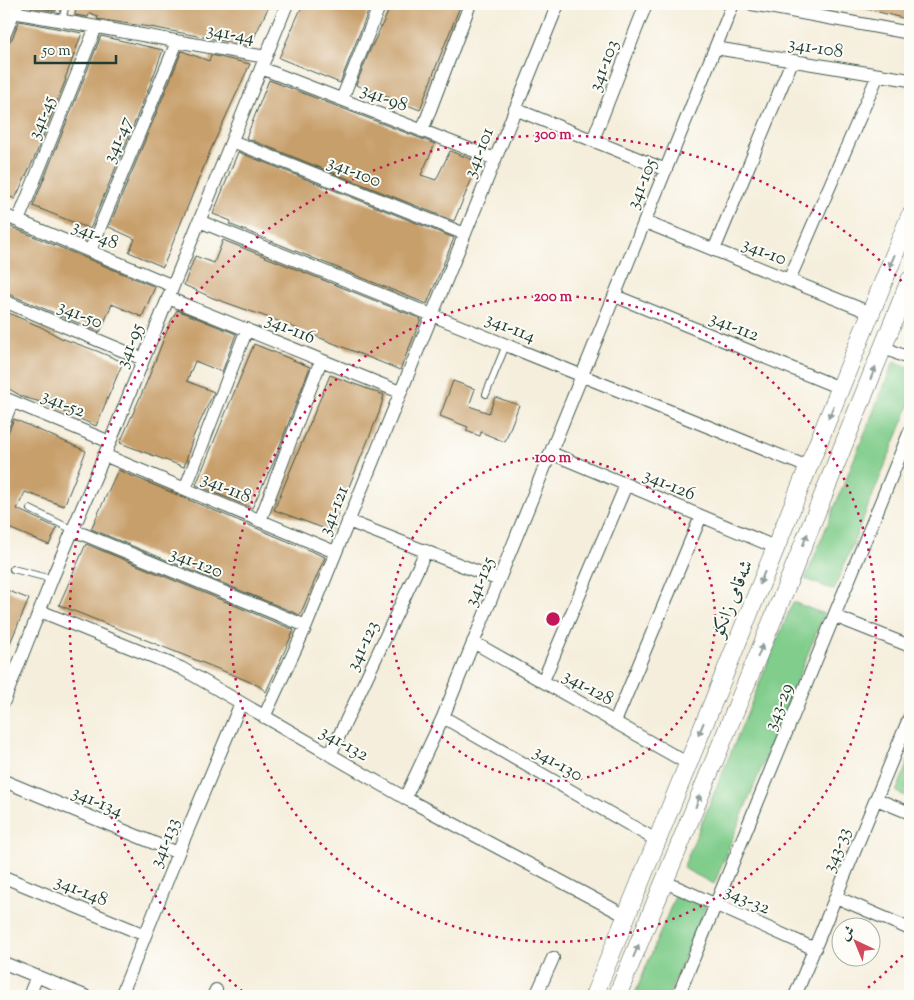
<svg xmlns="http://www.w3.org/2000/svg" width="914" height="1000" font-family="'Sorts Mill Goudy',Amiri,serif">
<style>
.green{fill:#81cd8c;stroke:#508560}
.building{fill:#c79f6b}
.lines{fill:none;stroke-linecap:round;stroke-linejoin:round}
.lane-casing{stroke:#3f584d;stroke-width:8}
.street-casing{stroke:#3f584d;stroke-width:14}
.secondary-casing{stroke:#3f584d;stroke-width:19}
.lane{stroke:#fff;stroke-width:6}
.street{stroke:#fff;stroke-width:12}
.secondary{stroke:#fff;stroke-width:18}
.oneway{fill:#8f9e9a}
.ring{fill:none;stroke:#c2185b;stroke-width:2.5;stroke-dasharray:2.5 5}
.labels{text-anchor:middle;stroke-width:4;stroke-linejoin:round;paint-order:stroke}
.street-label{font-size:19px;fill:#1f3d34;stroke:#fdfcf7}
.centre{fill:#c2185b;stroke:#fdfcf7;stroke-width:2.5}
.ring-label{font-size:15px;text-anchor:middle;font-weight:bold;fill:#c2185b;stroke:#fdfcf7;stroke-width:4;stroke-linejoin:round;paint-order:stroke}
</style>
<rect width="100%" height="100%" fill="#fdfcf7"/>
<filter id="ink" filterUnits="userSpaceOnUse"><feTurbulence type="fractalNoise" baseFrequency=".02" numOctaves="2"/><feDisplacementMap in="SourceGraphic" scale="10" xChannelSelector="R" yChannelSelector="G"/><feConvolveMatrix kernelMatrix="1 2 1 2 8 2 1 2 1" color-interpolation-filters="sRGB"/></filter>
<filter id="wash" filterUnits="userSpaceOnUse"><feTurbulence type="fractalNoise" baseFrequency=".0096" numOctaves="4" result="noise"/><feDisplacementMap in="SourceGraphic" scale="20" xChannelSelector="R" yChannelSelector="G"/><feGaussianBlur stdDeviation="1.12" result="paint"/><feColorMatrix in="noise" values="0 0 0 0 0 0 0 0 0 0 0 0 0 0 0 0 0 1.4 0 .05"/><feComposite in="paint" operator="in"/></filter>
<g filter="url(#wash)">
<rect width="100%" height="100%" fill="#f5eedc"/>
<!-- green -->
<path class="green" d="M894 361 910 367V404L834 590 805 579 806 577Z
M793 602 824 614 714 884 683 868Z
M910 757V798L896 792Z
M676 894 706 905 668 996H634Z"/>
<g id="blocks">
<!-- building -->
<path class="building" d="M29 4H58L56 11 28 6Z
M76 4H270L250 46 156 28 97 19 98 16 90 13 88 17 75 15Z
M303 4H371L340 83 279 58Z
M392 4H461L437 64 420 110 356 85 370 50Z
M860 4H910V20L859 7Z
M19 21 82 33 65 79H66L34 159 15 199 4 194V52L8 43 12 39Z
M101 36 163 50 149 88 90 229 33 206Z
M182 51 209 61 211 55 250 64 211 149 163 267 129 252 135 239 109 227Z
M269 80 435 144 421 175 436 180 450 151 479 162 454 221 246 138Z
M238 152 454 238 427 304 229 224 231 221 213 214Z
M4 224 155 287 142 317 112 304 100 332 4 292Z
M223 240 421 319 400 370 278 321 213 298 184 285 195 256 214 263Z
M177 310 236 334 222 372 195 361 187 381 214 392 193 437 184 467 120 443 148 379 170 323Z
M4 311 41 327 61 338 97 351 123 362 96 426 44 403 23 397 4 386Z
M254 344 310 367 274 461 252 508 196 485Z
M330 375 384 395 379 413 331 531 274 510Z
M453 381 475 389 469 406 489 413 495 397 519 405 505 442 481 432 480 436 466 431 468 427 440 416Z
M14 419 86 451 64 506 25 492 17 509 57 528 49 545 4 526V442Z
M118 470 325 557 300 615 91 529Z
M86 544 294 630 266 692 259 686 243 679 59 605Z
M4 589 29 599 4 657Z"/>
</g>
</g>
<g filter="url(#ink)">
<use href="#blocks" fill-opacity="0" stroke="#3f584d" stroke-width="1"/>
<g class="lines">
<defs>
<path id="lane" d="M62 21 66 4
M486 394 506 345
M30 509 73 530
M13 569 52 579"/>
<path id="street" d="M752 4 910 33
M13 12 266 57
M4 36 17 4
M715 48 910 80
M261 68 495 159
M342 99 380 4
M515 109 666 170
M422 131 470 4
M593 140 646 4
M232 141 465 234
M4 215 173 286
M18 221 96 27
M199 221 808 467
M645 222 871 313
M714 250 792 61
M90 251 177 42
M789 280 878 75
M615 296 840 388
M168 298 400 392
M4 301 143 359
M883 347 910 359
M4 398 110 442
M4 422 12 401
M551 453 775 547
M104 455 335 552
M185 489 247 329
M260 521 321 360
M348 521 499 580
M73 530 306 626
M40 611 181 668 405 798 626 916
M834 616 910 646
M473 642 687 763
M543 681 626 485
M4 701 52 579 110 442 287 4
M264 717 306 626 558 4
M443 717 656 840
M615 722 701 516
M330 755 426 551
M4 781 178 853
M405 798 443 717 733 4
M876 799 910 813
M4 877 145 935
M665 882 815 949
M836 897 910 929
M4 963 85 996
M29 996 37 976
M121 996 178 853 241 703
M213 996 216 990
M536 996 553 958
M678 996 910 431
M795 996 910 716"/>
<path id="secondary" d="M594 996 910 216
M617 996 787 585 910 280"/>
</defs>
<!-- lane casing -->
<use href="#lane" class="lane-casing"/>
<!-- street casing -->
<use href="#street" class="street-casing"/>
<!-- secondary casing -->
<use href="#secondary" class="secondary-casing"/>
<!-- lane -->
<use href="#lane" class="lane"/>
<!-- street -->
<use href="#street" class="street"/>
<!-- secondary -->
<use href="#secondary" class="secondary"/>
</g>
<!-- one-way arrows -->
<defs><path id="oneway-solid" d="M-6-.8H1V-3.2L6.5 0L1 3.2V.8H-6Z" transform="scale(1.25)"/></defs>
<g class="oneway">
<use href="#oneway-solid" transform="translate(892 261) rotate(112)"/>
<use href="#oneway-solid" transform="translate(873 373) rotate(-68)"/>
<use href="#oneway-solid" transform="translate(831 412) rotate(112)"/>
<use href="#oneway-solid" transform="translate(805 540) rotate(-68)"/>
<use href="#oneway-solid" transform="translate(762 578) rotate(112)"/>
<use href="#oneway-solid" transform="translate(760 651) rotate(-68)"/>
<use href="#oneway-solid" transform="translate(701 729) rotate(112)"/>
<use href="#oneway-solid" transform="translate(698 801) rotate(-68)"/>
<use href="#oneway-solid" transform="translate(636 951) rotate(-67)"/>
</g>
</g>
<!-- distance rings -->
<g class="ring">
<circle cx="553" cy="619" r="162"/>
<circle cx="553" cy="619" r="323"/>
<path d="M908 950A485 485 0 0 1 858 996M248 996A485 485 0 1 1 908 288"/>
</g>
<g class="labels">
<!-- street labels -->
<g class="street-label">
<text transform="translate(231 32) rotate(10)" y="7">341-44</text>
<text transform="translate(816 46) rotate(9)" y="7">341-108</text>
<text transform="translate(602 65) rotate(-69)" y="7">341-103</text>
<text transform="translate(385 96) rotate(21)" y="7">341-98</text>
<text transform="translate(40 117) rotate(-68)" y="7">341-45</text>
<text transform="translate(116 139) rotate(-67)" y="7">341-47</text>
<text transform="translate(477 152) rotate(-68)" y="7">341-101</text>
<text transform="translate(355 170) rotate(22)" y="7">341-100</text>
<text transform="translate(640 183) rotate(-68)" y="7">341-105</text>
<text transform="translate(96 233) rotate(23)" y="7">341-48</text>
<text transform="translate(765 250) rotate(22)" y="7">341-10</text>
<text transform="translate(81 313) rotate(23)" y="7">341-50</text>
<text transform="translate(735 325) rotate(22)" y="7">341-112</text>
<text transform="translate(511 326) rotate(22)" y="7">341-114</text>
<text transform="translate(291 327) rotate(23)" y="7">341-116</text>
<text transform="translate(128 345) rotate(-68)" y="7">341-95</text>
<text transform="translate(64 402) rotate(23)" y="7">341-52</text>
<text transform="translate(670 483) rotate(23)" y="7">341-126</text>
<text transform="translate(227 486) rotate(23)" y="7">341-118</text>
<text transform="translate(332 510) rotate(-68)" y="7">341-121</text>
<text transform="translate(197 561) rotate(22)" y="7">341-120</text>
<text transform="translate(478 581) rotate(-68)" y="7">341-125</text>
<text transform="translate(731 598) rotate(-68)" y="7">شەقامی زانکۆ</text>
<text transform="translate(361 645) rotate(-65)" y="7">341-123</text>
<text transform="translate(589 686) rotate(29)" y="7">341-128</text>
<text transform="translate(777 706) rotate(-68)" y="7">343-29</text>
<text transform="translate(345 742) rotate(30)" y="7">341-132</text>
<text transform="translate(559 762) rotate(30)" y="7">341-130</text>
<text transform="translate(98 800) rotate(23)" y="7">341-134</text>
<text transform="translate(163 842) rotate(-68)" y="7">341-133</text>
<text transform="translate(835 849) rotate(-68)" y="7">343-33</text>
<text transform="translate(82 889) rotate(22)" y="7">341-148</text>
<text transform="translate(748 898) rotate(24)" y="7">343-32</text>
</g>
</g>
<circle cx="553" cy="619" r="8" class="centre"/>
<g class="ring-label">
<text x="553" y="139">300 m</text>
<text x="553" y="301">200 m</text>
<text x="553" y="462">100 m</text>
</g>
<!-- margin -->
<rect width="914" height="1000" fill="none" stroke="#fdfcf7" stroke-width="20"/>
<!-- north arrow -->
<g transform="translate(856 942) rotate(316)"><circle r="24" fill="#fdfcf7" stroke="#a4b0a9"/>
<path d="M0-4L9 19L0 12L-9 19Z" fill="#d1495b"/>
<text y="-8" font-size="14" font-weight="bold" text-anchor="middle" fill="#1f3d34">ش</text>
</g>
<!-- scale -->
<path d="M35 55v8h81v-8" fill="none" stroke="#1f3d34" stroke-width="2.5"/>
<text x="42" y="55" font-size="15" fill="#1f3d34" stroke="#fdfcf7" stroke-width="4" paint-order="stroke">50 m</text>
</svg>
